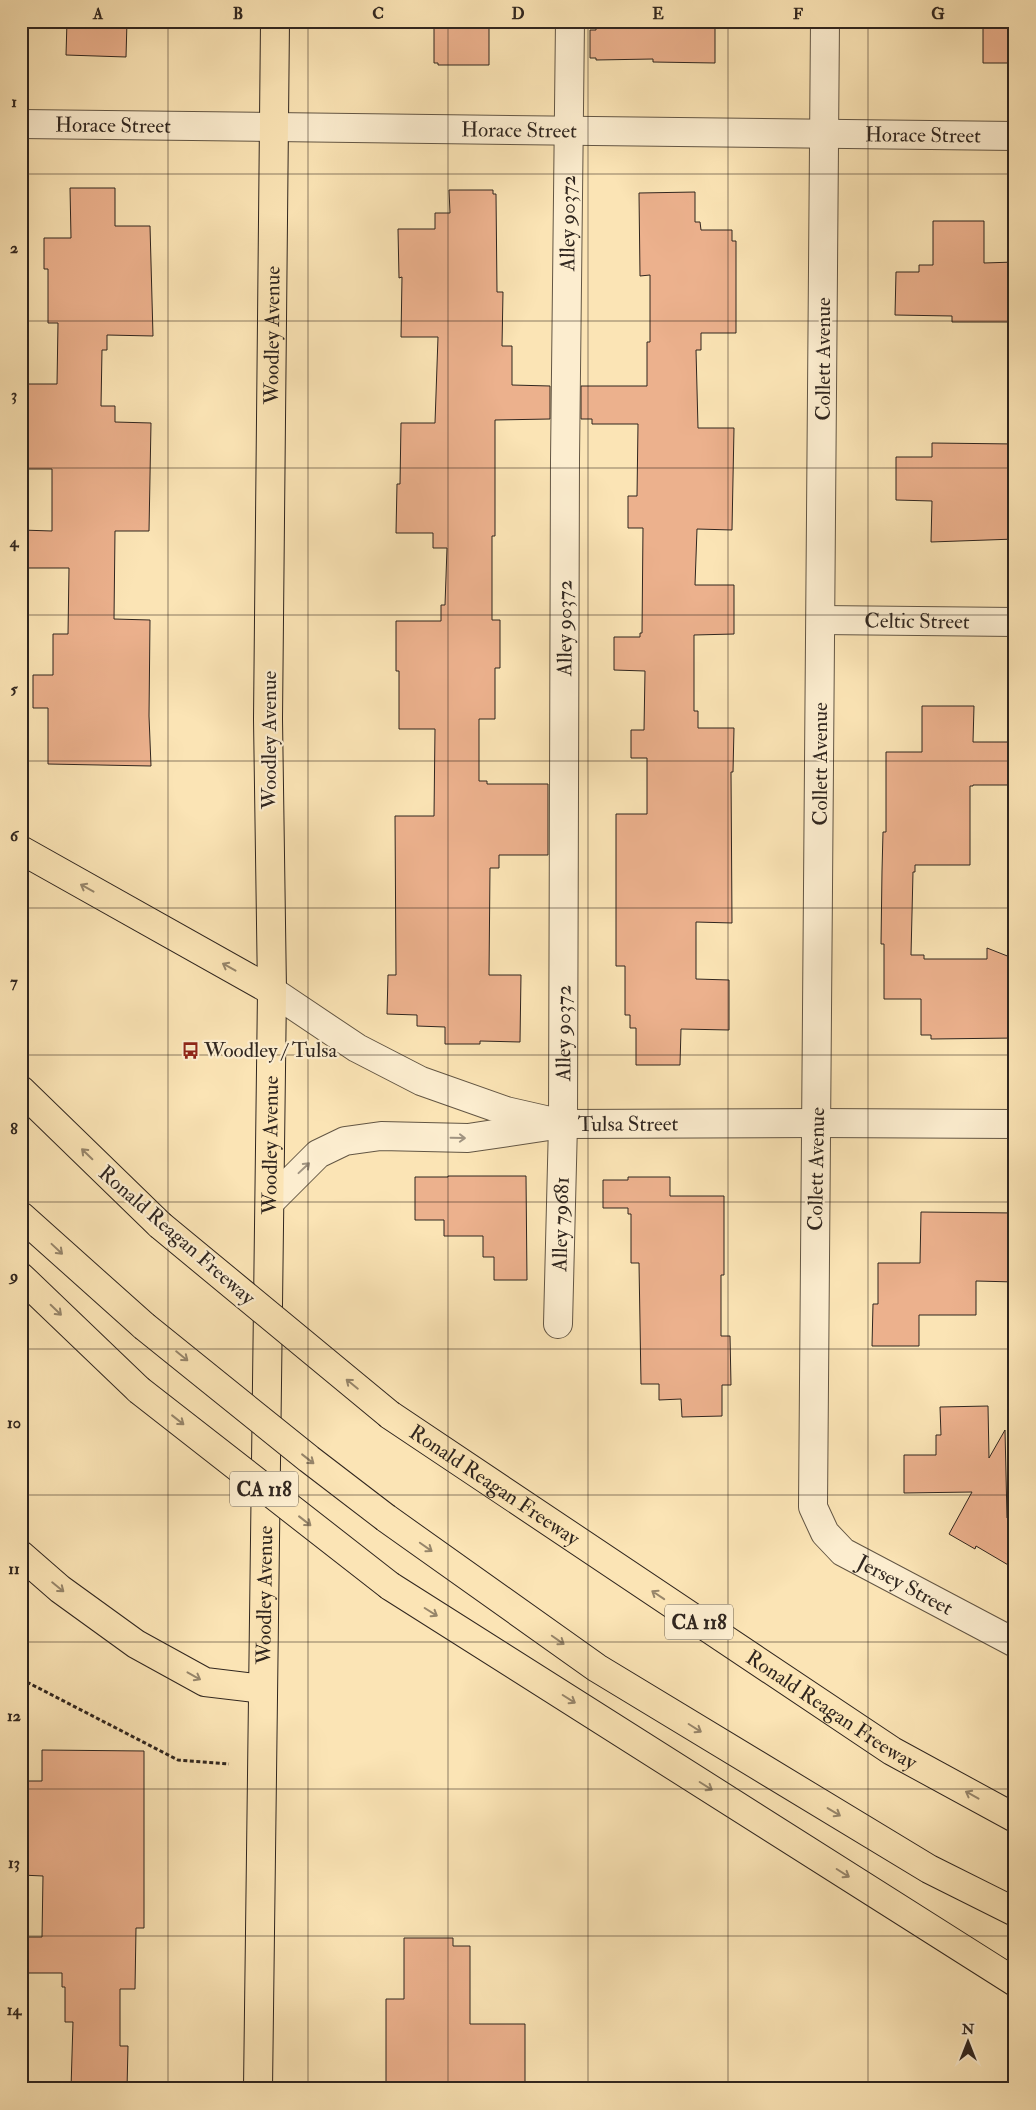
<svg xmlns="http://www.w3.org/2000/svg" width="1036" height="2110" font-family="'IM FELL Double Pica',serif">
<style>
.building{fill:#ecb18d;stroke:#30261f}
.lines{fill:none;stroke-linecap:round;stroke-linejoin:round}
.minor-casing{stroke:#635644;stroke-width:30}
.major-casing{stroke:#30261f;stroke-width:30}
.highway-casing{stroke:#30261f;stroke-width:30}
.path{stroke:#30261f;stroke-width:3;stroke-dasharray:4 2.5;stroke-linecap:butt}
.minor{stroke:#fcedcf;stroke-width:28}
.major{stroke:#fbe4b5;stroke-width:28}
.highway{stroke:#fbe4b5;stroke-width:28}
.highway-bridge-casing{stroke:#30261f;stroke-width:30;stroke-linecap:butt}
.highway-bridge{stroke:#fbe4b5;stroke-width:28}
.oneway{stroke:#96856a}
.oneway2{stroke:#a09380}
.grid{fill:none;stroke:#30261f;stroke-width:1;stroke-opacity:0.55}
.labels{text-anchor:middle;stroke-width:4.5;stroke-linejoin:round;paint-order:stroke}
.shield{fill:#fcedcf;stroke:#6d6254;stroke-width:1}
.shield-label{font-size:20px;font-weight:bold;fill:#30261f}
.street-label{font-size:21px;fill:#30261f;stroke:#fcedcf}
.poi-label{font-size:21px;fill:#30261f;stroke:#fcedcf;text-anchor:start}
.neatline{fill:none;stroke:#30261f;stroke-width:2}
.grid-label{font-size:16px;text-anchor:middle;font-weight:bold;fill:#30261f}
</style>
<rect width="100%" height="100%" fill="#fbe4b5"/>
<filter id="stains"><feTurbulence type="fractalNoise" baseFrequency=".004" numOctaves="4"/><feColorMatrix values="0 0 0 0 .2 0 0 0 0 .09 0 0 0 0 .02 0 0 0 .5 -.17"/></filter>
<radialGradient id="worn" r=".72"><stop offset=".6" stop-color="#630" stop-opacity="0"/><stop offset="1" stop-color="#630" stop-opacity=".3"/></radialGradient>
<!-- building -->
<path class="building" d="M67 21H127L126 57 66 55Z
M434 21H489V65H438V63H434Z
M653 21H715V63L653 62V59L596 60V58H590V30H596V24L653 23Z
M983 27H1015V63H983Z
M70 188H115V226H150L153 336 107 335V350H102L101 406H115V422L151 423 149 531H115L114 619 150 620 149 716 151 766 48 764V708H33V675H53V634H68L69 568H21V530L52 531V469H21V437H26L27 384H57L58 323H48V269H44V238H71Z
M449 190H493V194H496L497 292H503L502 346H512V385L550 386V419L495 420V536H492V620H500V668H495V719H479V781H487V784H548V855H499V868H490L489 975H521L520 1042 480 1041V1044H445V1027L417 1026V1015L387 1014 388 975H396L395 816H434L435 729H399V671H396V621H441V605H445L447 548H433V533H396L397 484H400L401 423H435L438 337H401L402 277 399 278 398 229H435V213H450Z
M695 192V222H700L701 230H732V241H736V333H701V350H696L698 428H734L732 530 697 529 695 585H734V634L694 635V711H698V728H734L733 772H731L732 923 696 922V979L729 980V1030L681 1029 680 1065H636V1028H630V1015H625V966H616V814H647V758H631V730H644L645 671 614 670V637H640V633H642L643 528H628V496H637L638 424H592V419H581V386H647V342H650V275L640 276 639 193Z
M933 221H984V263L1015 262 1013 322H952V316L895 315 896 272H919V265H933Z
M932 443 1015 444V539L931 542 932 501 896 500V457H932Z
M922 706H974L973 742H1015V785H973V786H970V865H915V872H913L911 955H924V959H987V948L1015 959V1038L931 1039V1035H921V999H884V944H881L882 871 883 832H886V752H922Z
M448 1176H526L527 1280H494V1257H483V1236H444V1220H415V1177H448Z
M628 1177H670V1196H724V1275H721V1336H730L731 1385H722V1416L682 1417 681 1399 659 1400V1384H641L639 1263H631V1214H628V1208H603V1180H628Z
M921 1212 1015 1213V1282L976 1281V1315H919V1346H872L873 1304H878V1263H920Z
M988 1406 989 1458 1005 1430 1007 1518 1015 1522V1569L976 1546 975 1549 949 1534 972 1492 904 1493V1455H936V1435H941L940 1407Z
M42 1750 144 1751V1928H136L135 1989H120V2046H128L127 2089H71L73 2022H65V1987H62V1973H21V1937H42L43 1876 21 1875V1781H42Z
M404 1938H453V1946H470V2024H525V2089H386V1999H404Z"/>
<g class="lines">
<defs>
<g id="minor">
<path id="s1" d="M825 21 813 1507 825 1533 843 1552 1015 1643"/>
<path id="s2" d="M21 124 1015 136"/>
<path id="s3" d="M821 620 1015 622"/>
<path id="s4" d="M272 991 357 1048 421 1081 506 1111 563 1124 817 1123 1015 1124"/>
<path d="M270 1202 318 1154 345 1141 381 1136 468 1138 549 1126"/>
<path id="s5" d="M558 1324 563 1124 565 460 570 21"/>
</g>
<g id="major">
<path id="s6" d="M258 2089 272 991 268 719 275 21"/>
</g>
<g id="highway">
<path d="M21 850 272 991"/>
<path d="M21 1090 160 1225"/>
<path d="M21 1216 144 1326"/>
<path d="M21 1277 139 1390"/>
<path id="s7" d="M390 1415 892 1751 1015 1818"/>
<path d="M386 1518 597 1668 929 1869 1015 1912"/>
<path d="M21 1555 60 1589 136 1644 205 1682 263 1689"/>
<path d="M390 1586 1015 1982"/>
</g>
</defs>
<!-- minor casing -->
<use href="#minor" class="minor-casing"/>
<!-- major casing -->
<use href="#major" class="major-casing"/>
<!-- highway casing -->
<use href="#highway" class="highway-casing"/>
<!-- path -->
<path class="path" d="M21 1679 178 1760 229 1764"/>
<!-- minor -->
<use href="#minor" class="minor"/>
<!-- major -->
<use href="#major" class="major"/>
<!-- highway -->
<use href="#highway" class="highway"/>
<defs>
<path id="highway-bridge" d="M160 1225 390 1415
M144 1326 309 1459 386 1518
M139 1390 390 1586"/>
</defs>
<!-- highway-bridge casing -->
<use href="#highway-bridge" class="highway-bridge-casing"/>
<!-- highway-bridge -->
<use href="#highway-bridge" class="highway-bridge"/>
</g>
<!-- one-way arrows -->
<defs><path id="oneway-shaft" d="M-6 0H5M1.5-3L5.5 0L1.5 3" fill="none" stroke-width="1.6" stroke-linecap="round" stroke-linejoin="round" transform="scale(1.25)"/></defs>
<g class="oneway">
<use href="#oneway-shaft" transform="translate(87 888) rotate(-151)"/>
<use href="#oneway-shaft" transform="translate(229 967) rotate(-151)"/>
<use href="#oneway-shaft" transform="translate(87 1154) rotate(-136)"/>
<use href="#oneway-shaft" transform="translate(57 1249) rotate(43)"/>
<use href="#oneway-shaft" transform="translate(56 1310) rotate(44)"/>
<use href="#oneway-shaft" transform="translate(182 1356) rotate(39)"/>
<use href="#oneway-shaft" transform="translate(352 1384) rotate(-141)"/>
<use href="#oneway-shaft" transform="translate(178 1420) rotate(38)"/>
<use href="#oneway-shaft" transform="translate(308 1459) rotate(38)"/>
<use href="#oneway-shaft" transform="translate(305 1521) rotate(38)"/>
<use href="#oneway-shaft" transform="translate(426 1547) rotate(35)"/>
<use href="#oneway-shaft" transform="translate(58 1587) rotate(39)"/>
<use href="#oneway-shaft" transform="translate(658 1595) rotate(-146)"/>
<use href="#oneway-shaft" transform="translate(431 1612) rotate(32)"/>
<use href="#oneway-shaft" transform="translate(558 1640) rotate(35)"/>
<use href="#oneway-shaft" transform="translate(194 1676) rotate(29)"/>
<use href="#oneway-shaft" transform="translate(569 1699) rotate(32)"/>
<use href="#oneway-shaft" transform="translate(695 1728) rotate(32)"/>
<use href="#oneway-shaft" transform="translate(706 1786) rotate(32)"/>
<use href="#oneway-shaft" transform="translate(972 1795) rotate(-151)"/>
<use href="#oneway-shaft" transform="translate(834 1812) rotate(31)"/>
<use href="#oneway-shaft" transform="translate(843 1873) rotate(32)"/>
</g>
<g class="oneway2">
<use href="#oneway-shaft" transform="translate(458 1138) rotate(1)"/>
<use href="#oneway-shaft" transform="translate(304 1168) rotate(-43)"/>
</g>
<!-- grid -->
<path class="grid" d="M168 21V2089M308 21V2089M448 21V2089M588 21V2089M728 21V2089M868 21V2089M21 174H1015M21 321H1015M21 468H1015M21 615H1015M21 761H1015M21 908H1015M21 1055H1015M21 1202H1015M21 1349H1015M21 1495H1015M21 1642H1015M21 1789H1015M21 1936H1015"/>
<!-- icons -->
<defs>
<symbol id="bus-bare" viewBox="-9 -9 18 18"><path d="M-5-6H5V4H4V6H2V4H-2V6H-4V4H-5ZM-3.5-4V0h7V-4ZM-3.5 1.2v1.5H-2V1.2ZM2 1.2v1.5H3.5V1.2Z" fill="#8f2418" stroke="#fcedcf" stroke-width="2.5" paint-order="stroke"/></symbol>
</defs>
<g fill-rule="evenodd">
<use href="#bus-bare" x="178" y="1038" width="25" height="25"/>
</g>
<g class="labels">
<!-- shield labels -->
<g class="shield">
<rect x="230" y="1471.5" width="68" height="35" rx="4"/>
<rect x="665" y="1604.5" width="68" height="35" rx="4"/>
</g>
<g class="shield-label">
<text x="264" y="1496">CA 118</text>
<text x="699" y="1629">CA 118</text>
</g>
<!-- street labels -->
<g class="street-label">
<text dy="7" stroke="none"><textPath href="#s2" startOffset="92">Horace Street</textPath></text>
<text dy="7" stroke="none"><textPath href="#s2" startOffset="498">Horace Street</textPath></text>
<text dy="7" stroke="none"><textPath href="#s2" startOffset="902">Horace Street</textPath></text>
<text dy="7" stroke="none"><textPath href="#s5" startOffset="1101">Alley 90372</textPath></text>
<text dy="7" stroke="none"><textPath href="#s6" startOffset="1754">Woodley Avenue</textPath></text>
<text transform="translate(823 359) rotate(-90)" y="7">Collett Avenue</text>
<text dy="7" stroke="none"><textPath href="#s3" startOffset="96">Celtic Street</textPath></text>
<text dy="7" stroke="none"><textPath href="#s5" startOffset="696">Alley 90372</textPath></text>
<text transform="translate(269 740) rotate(-90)" y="7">Woodley Avenue</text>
<text transform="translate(820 764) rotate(-90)" y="7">Collett Avenue</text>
<text dy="7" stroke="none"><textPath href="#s5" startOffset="291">Alley 90372</textPath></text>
<text dy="7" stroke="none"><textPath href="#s4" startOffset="388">Tulsa Street</textPath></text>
<text dy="7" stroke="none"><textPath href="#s6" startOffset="944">Woodley Avenue</textPath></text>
<text transform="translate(816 1169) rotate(-89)" y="7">Collett Avenue</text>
<text dy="7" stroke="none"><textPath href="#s5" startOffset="100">Alley 79681</textPath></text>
<text transform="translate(177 1235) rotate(41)" y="7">Ronald Reagan Freeway</text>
<text dy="7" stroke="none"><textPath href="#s7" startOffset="126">Ronald Reagan Freeway</textPath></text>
<text dy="7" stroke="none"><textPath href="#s1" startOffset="1611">Jersey Street</textPath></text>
<text dy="7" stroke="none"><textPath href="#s6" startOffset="494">Woodley Avenue</textPath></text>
<text dy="7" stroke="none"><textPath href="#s7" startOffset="531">Ronald Reagan Freeway</textPath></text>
</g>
<!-- poi labels -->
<g class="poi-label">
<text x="204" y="1057">Woodley / Tulsa</text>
</g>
</g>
<!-- margin -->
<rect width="1036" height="2110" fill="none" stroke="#fbe4b5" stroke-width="55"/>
<!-- north arrow -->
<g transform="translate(968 2042)" stroke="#fcedcf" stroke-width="4" paint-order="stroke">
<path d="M0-4L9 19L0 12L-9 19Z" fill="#30261f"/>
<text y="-8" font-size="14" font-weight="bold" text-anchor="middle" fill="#30261f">N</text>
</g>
<rect x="28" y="28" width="980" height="2054" class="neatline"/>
<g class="grid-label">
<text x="98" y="19">A</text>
<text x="238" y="19">B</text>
<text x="378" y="19">C</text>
<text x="518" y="19">D</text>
<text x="658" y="19">E</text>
<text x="798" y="19">F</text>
<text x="938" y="19">G</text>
<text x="14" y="107">1</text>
<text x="14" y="253">2</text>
<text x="14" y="400">3</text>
<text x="14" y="547">4</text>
<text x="14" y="694">5</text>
<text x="14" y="841">6</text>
<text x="14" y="987">7</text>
<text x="14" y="1134">8</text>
<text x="14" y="1281">9</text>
<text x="14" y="1428">10</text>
<text x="14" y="1574">11</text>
<text x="14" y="1721">12</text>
<text x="14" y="1868">13</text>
<text x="14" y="2015">14</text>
</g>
<rect width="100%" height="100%" filter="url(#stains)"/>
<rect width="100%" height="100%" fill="url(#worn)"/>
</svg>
